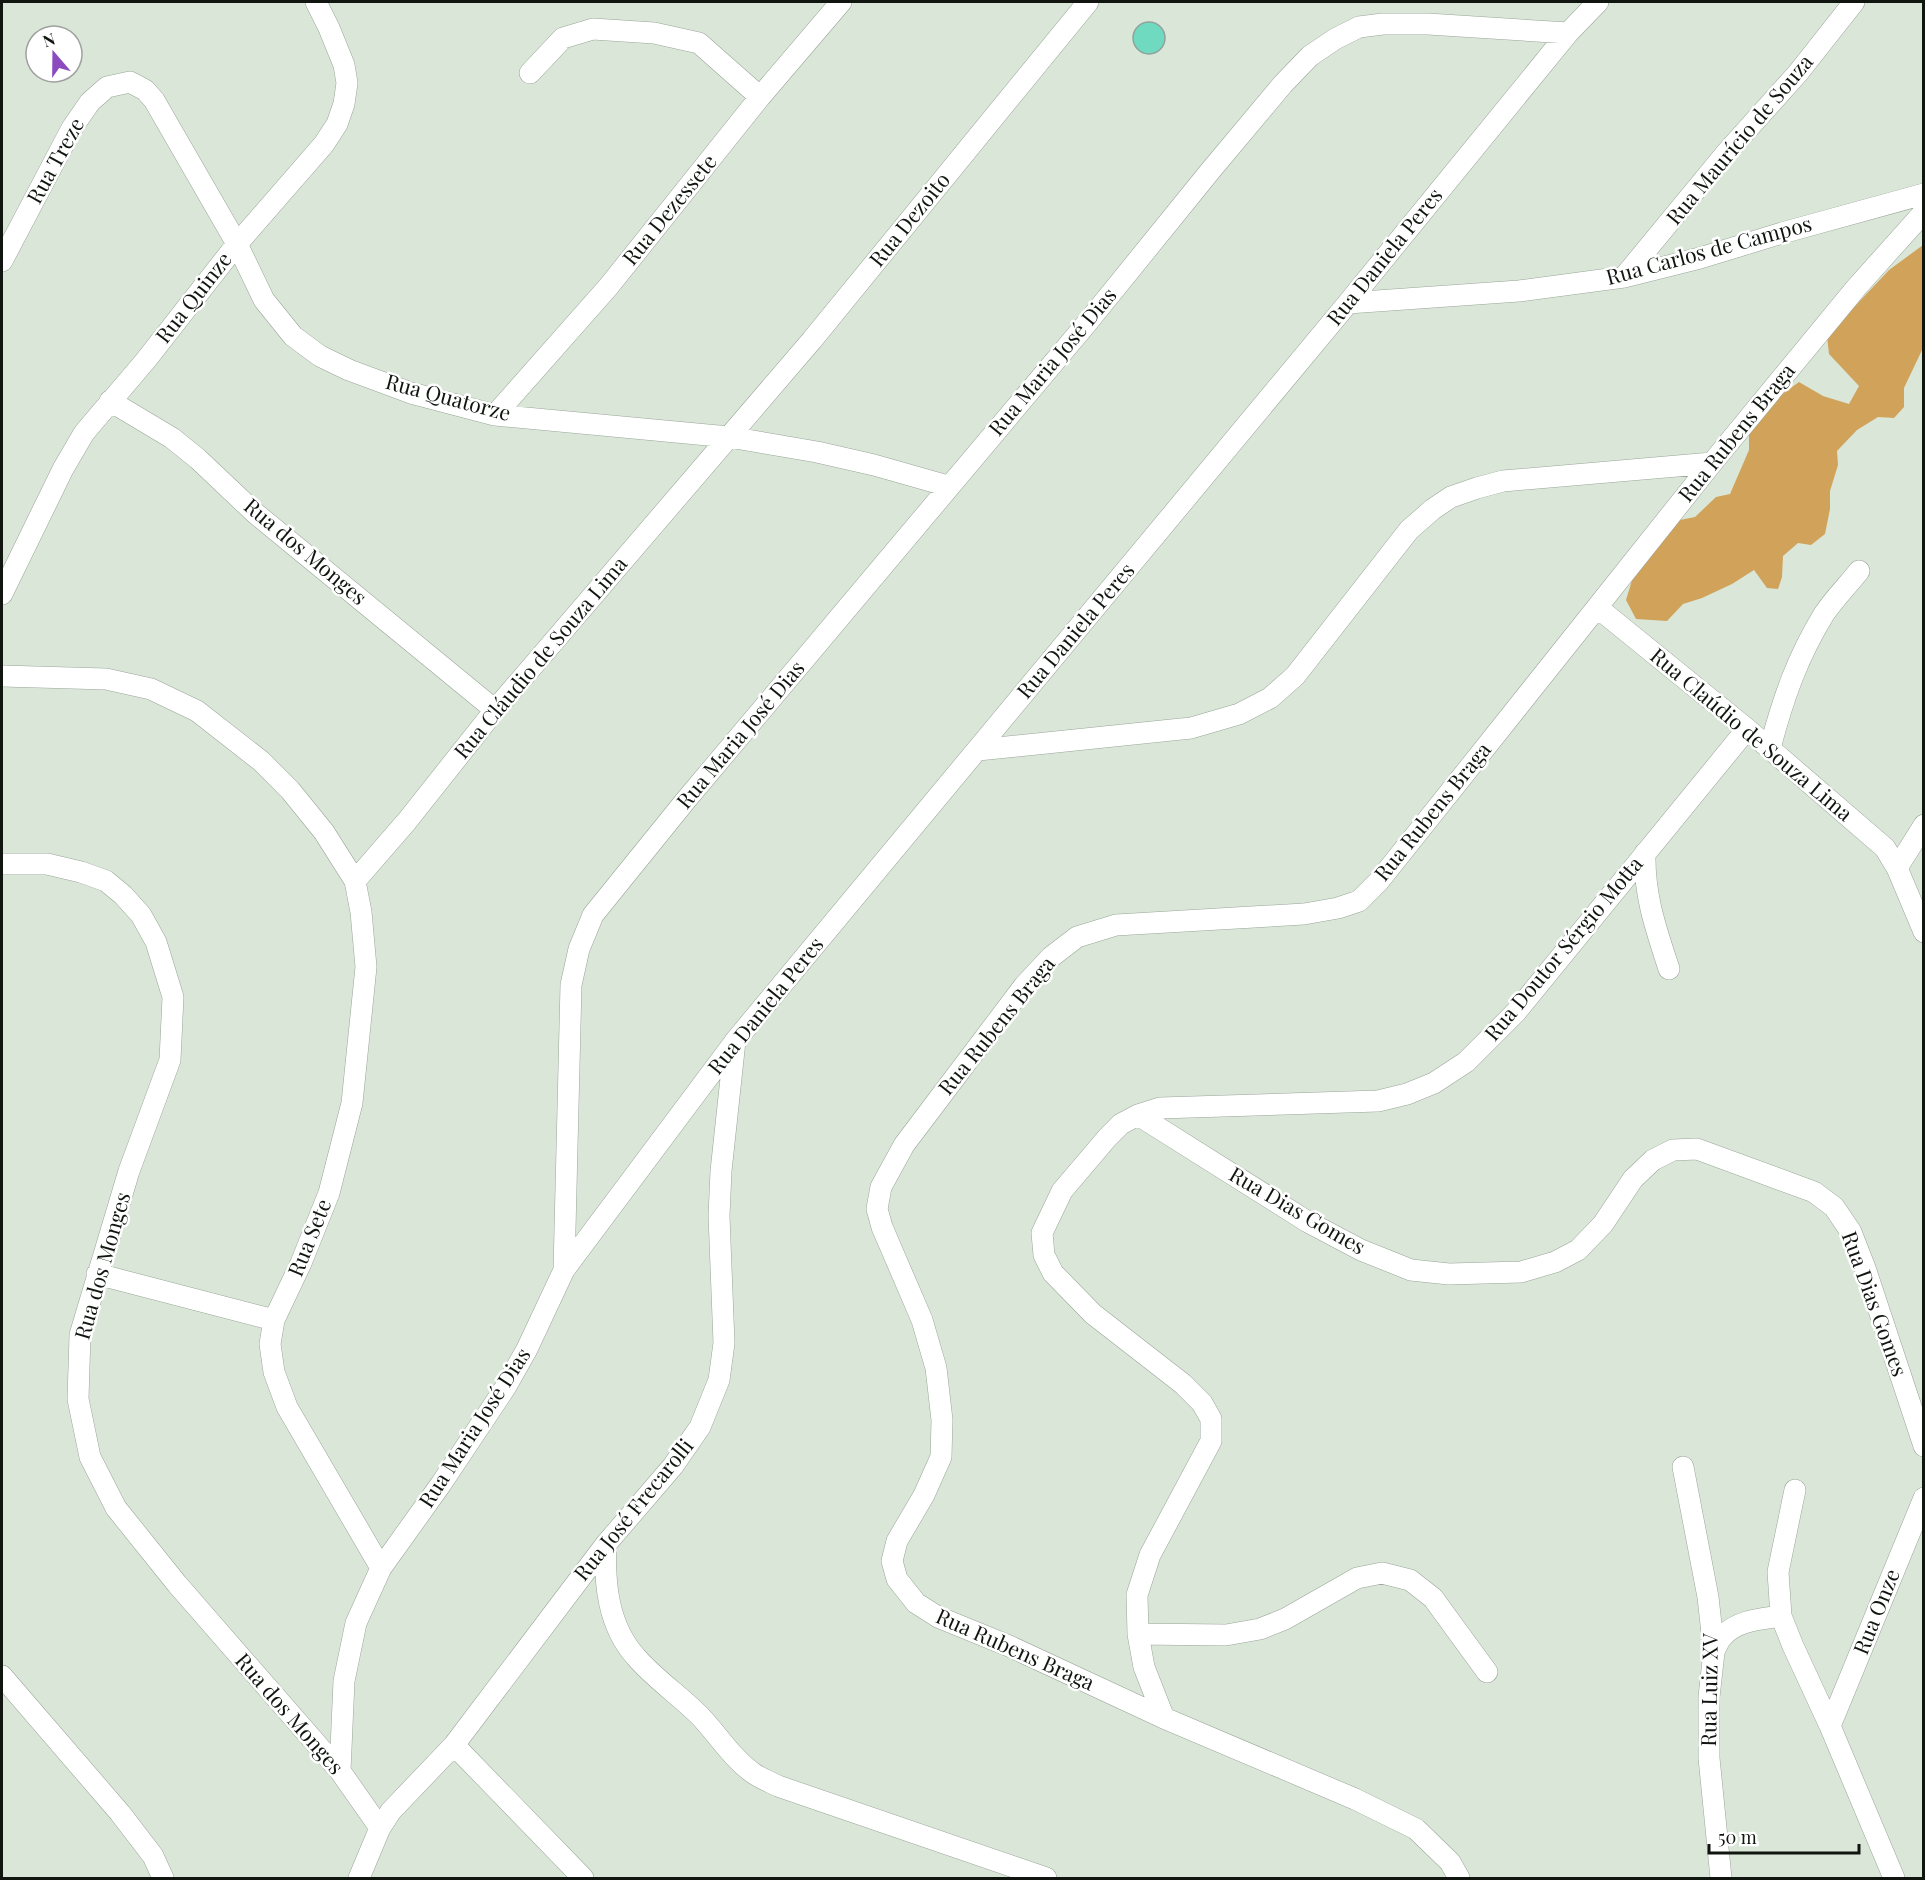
<svg xmlns="http://www.w3.org/2000/svg" width="1925" height="1880" font-family="'Playfair Display',serif">
<style>
.forest{fill:#d1a25a}
.building{fill:#70dac0;stroke:#8fa29c;stroke-width:1.5}
.lines{fill:none;stroke-linecap:round;stroke-linejoin:round}
.minor-casing{stroke:#99a598;stroke-width:22}
.minor{stroke:#fff;stroke-width:21}
.labels{text-anchor:middle;stroke-width:5;stroke-linejoin:round;paint-order:stroke}
.street-label{font-size:21px;fill:#101510;stroke:#fff}
</style>
<rect width="100%" height="100%" fill="#dae7d8"/>
<!-- forest -->
<path class="forest" d="M1923 245V348L1904 388V407L1894 418 1878 417 1857 430 1837 451 1838 465 1830 491V509L1825 534 1811 545 1798 543 1783 556 1782 577 1778 589 1767 588 1754 570 1732 584 1702 598 1683 604 1667 621 1636 619 1626 600 1633 577 1680 520 1695 517 1716 497 1730 494 1749 450V434L1778 397 1799 382 1823 396 1849 404 1859 386 1829 354 1827 336 1889 270Z"/>
<!-- building -->
<path class="building" d="M1133 38a16 16 0 1 1 32 0a16 16 0 1 1-32 0Z"/>
<g class="lines">
<defs>
<path id="minor" d="M530 73 563 38 593 29 654 33 699 43 760 97
M2 261 72 128 90 102 107 87 130 82 145 90 154 100 237 244 264 300 293 336 320 356 349 370 411 393 495 415 729 437 817 452 874 465 948 486
M1624 277 1727 152 1798 73 1854 2
M1348 303 1519 291 1624 277 1700 258 1782 233 1924 194
M110 401 172 438 198 459 255 513 495 710
M495 415 609 286 760 97 841 2
M2 594 63 469 84 433 146 360 237 244 324 144 337 124 344 104 347 83 344 65 329 28 316 2
M1598 608 1747 729 1885 848 1897 868 1924 932
M2 676 106 679 151 689 197 711 261 761 290 790 324 832 355 881 361 912 366 967 352 1103 329 1193 301 1263 274 1320 270 1344 274 1372 287 1407 381 1568
M1770 748C1783 699 1797 658 1824 614 1834 599 1848 585 1859 571
M978 750 1191 728 1239 714 1270 698 1295 676 1409 530 1433 509 1451 497 1477 488 1503 481 1712 463
M1645 853C1644 896 1656 929 1669 969
M2 864H47L81 872 106 881 123 895 141 915 156 942 173 997 170 1060 129 1171 80 1335 78 1399 90 1457 116 1508 177 1584 340 1771 380 1828
M1897 868 1924 825
M355 881 407 821 495 710 812 340 1088 2
M1138 1115 1308 1222 1361 1250 1411 1270 1449 1274 1521 1272 1555 1262 1578 1250 1603 1224 1633 1179 1653 1160 1673 1150 1697 1149 1814 1192 1834 1207 1851 1232 1865 1268 1924 1446
M564 1270 736 1040 1348 303 1568 33 1598 2
M97 1274 274 1320
M1683 1467 1708 1597 1714 1652 1709 1697V1758L1721 1878
M1795 1490 1778 1572 1781 1616 1793 1646 1830 1726 1894 1878
M606 1544C604 1583 608 1626 636 1657 655 1679 679 1695 700 1716 718 1735 732 1758 753 1773 760 1778 770 1782 778 1786L1046 1878
M1138 1634 1226 1635 1260 1629 1285 1619 1357 1578 1382 1573 1410 1580 1433 1598 1487 1672
M1714 1652C1716 1647 1719 1640 1723 1636 1737 1620 1762 1619 1781 1616
M2 1676 120 1813 153 1856 163 1878
M1164 1718 1144 1667 1138 1634 1137 1595 1150 1555 1211 1441V1419L1202 1403 1183 1384 1093 1314 1053 1273 1044 1255 1042 1233 1062 1191 1107 1138 1121 1124 1138 1115 1160 1108 1378 1101 1407 1094 1434 1083 1466 1062 1516 1012 1747 729
M1830 1726 1924 1498
M454 1745 583 1878
M340 1771 344 1681 356 1623 381 1568 441 1484 505 1388 527 1349 564 1270 571 985 579 949 593 915 686 800 1087 323 1211 170 1283 84 1310 56 1335 39 1359 27 1383 24H1428L1568 33
M359 1878 380 1828 391 1811 454 1745 606 1544 673 1466 700 1427 719 1380 724 1343 719 1216 721 1171 735 1041
M1459 1878 1450 1862 1416 1829 1355 1799 1164 1718 1009 1646 938 1617 916 1603 897 1579 892 1561 897 1541 924 1495 941 1457 942 1420 936 1368 922 1320 882 1227 877 1209 881 1187 904 1145 1024 986 1051 957 1077 937 1116 925 1304 914 1338 908 1359 901 1379 881 1712 463 1856 288 1924 212"/>
</defs>
<!-- minor casing -->
<use href="#minor" class="minor-casing"/>
<!-- minor -->
<use href="#minor" class="minor"/>
</g>
<g class="labels">
<!-- street labels -->
<g class="street-label">
<text transform="translate(1740 140) rotate(-50)" y="7">Rua Maurício de Souza</text>
<text transform="translate(56 161) rotate(-61)" y="7">Rua Treze</text>
<text transform="translate(670 210) rotate(-51)" y="7">Rua Dezessete</text>
<text transform="translate(910 220) rotate(-51)" y="7">Rua Dezoito</text>
<text transform="translate(1709 251) rotate(-15)" y="7">Rua Carlos de Campos</text>
<text transform="translate(1385 257) rotate(-51)" y="7">Rua Daniela Peres</text>
<text transform="translate(194 298) rotate(-52)" y="7">Rua Quinze</text>
<text transform="translate(1053 362) rotate(-50)" y="7">Rua Maria José Dias</text>
<text transform="translate(448 398) rotate(15)" y="7">Rua Quatorze</text>
<text transform="translate(1737 433) rotate(-51)" y="7">Rua Rubens Braga</text>
<text transform="translate(305 552) rotate(40)" y="7">Rua dos Monges</text>
<text transform="translate(1076 631) rotate(-50)" y="7">Rua Daniela Peres</text>
<text transform="translate(541 658) rotate(-50)" y="7">Rua Cláudio de Souza Lima</text>
<text transform="translate(741 735) rotate(-50)" y="7">Rua Maria José Dias</text>
<text transform="translate(1751 735) rotate(40)" y="7">Rua Claúdio de Souza Lima</text>
<text transform="translate(1433 812) rotate(-51)" y="7">Rua Rubens Braga</text>
<text transform="translate(1564 949) rotate(-50)" y="7">Rua Doutor Sérgio Motta</text>
<text transform="translate(766 1006) rotate(-51)" y="7">Rua Daniela Peres</text>
<text transform="translate(997 1026) rotate(-51)" y="7">Rua Rubens Braga</text>
<text transform="translate(1297 1211) rotate(30)" y="7">Rua Dias Gomes</text>
<text transform="translate(310 1238) rotate(-68)" y="7">Rua Sete</text>
<text transform="translate(103 1266) rotate(-74)" y="7">Rua dos Monges</text>
<text transform="translate(1874 1304) rotate(70)" y="7">Rua Dias Gomes</text>
<text transform="translate(475 1428) rotate(-57)" y="7">Rua Maria José Dias</text>
<text transform="translate(634 1510) rotate(-51)" y="7">Rua José Frecarolli</text>
<text transform="translate(1877 1612) rotate(-68)" y="7">Rua Onze</text>
<text transform="translate(1015 1650) rotate(24)" y="7">Rua Rubens Braga</text>
<text transform="translate(1710 1690) rotate(-89)" y="7">Rua Luiz XV</text>
<text transform="translate(289 1714) rotate(49)" y="7">Rua dos Monges</text>
</g>
</g>
<!-- border -->
<rect width="1925" height="1880" fill="none" stroke="#101510" stroke-width="6"/>
<!-- north arrow -->
<g transform="translate(54 54) rotate(340)"><circle r="28" fill="#ffffff" stroke="#9fa19f" stroke-width="1.5"/>
<path d="M0-4.5L10 22L0 15L-10 22Z" fill="#8b4abe"/>
<text y="-9" font-size="16" font-weight="bold" text-anchor="middle" fill="#101510">N</text>
</g>
<!-- scale -->
<path d="M1709 1844v9h150v-9" fill="none" stroke="#101510" stroke-width="3"/>
<text x="1718" y="1844" font-size="18" fill="#101510" stroke="#ffffff" stroke-width="4.5" paint-order="stroke">50 m</text>
</svg>
